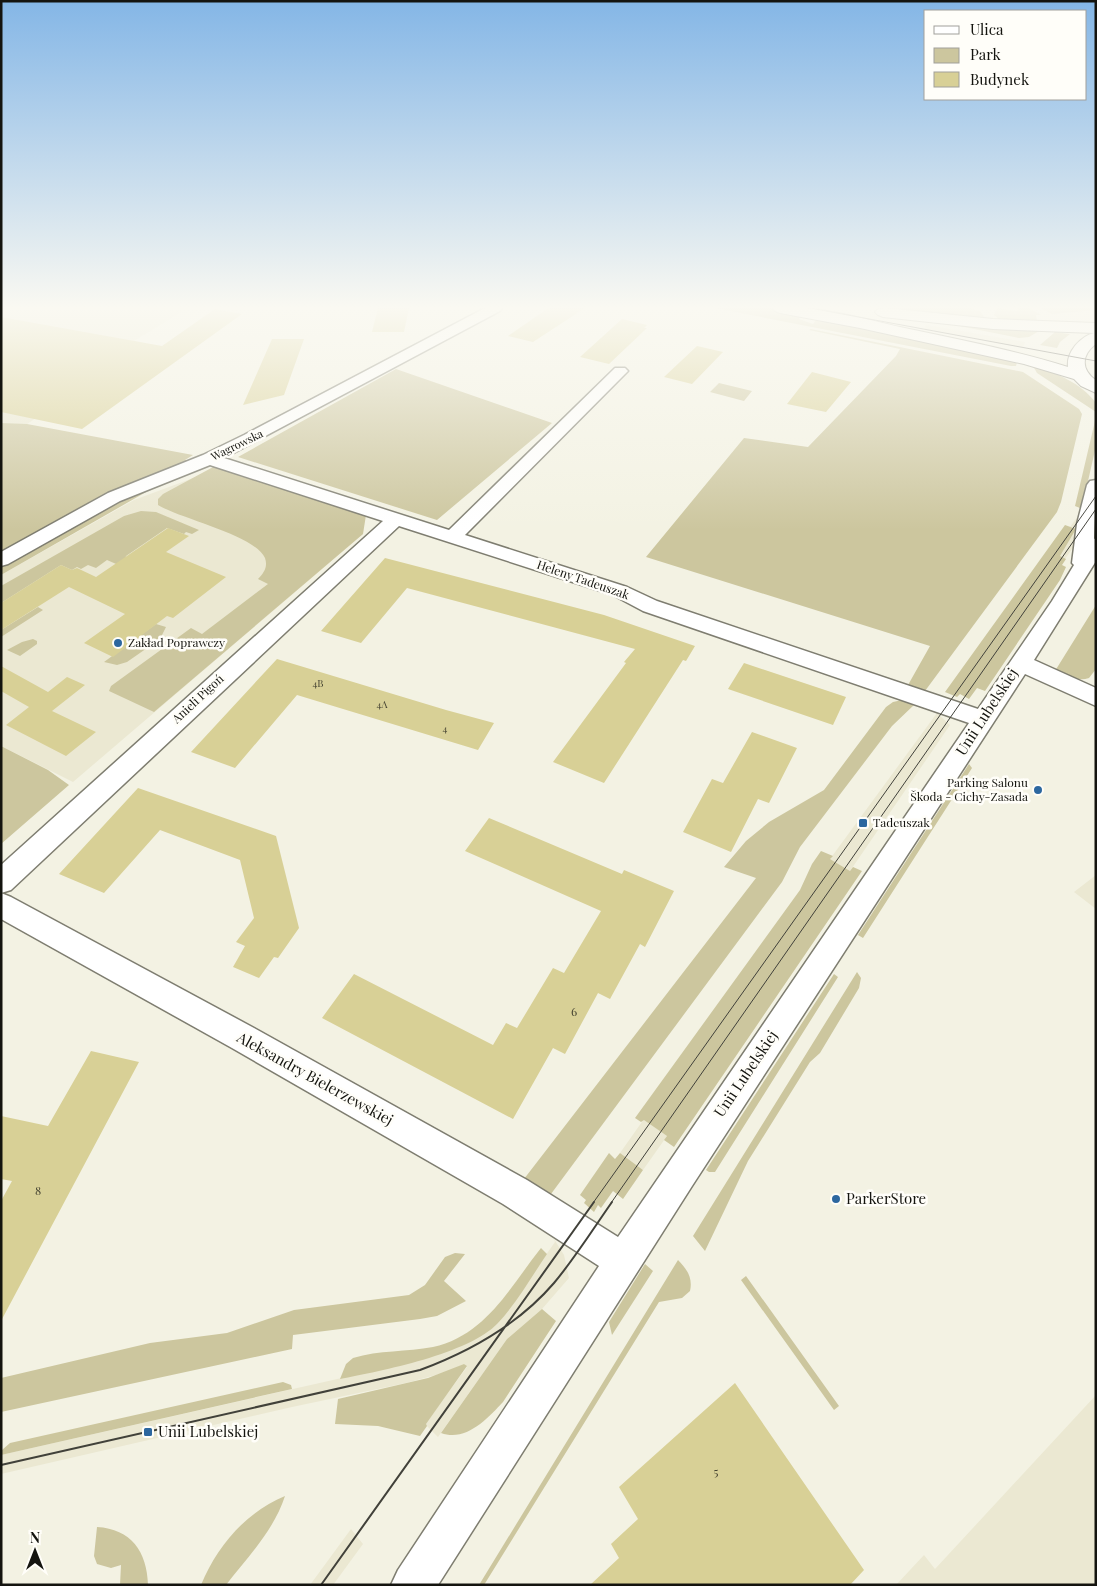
<svg xmlns="http://www.w3.org/2000/svg" width="1097" height="1586" font-family="'Playfair Display',serif">
	<style>
		.built { fill: #ebe8d2 }
		.green { fill: #ccc69e }
		.building { fill: #d8d096 }
		.lines { fill: none; stroke-linecap: round; stroke-linejoin: round }
		.street-casing { stroke: #7e7d70; stroke-width: 3 }
		.secondary-casing { stroke: #7e7d70; stroke-width: 2 }
		.street { fill: #fff; fill-rule: evenodd }
		.secondary { fill: #fff; fill-rule: evenodd }
		.tram-far1 { stroke: #41413a; stroke-width: 1 }
		.tram { stroke: #41413a; stroke-width: 2 }
		.poi-dot { fill: #2c679f; stroke: #fffef9; stroke-width: 2 }
		.labels { text-anchor: middle; stroke-width: 5; stroke-linejoin: round; paint-order: stroke }
		.number-label { font-size: 10px; fill: #454331 }
		.far-street-label { font-size: 11px; fill: #14140f; stroke: #fffef9 }
		.street-label { font-size: 12px; fill: #14140f; stroke: #fffef9 }
		.poi-label { font-size: 12px; fill: #14140f; stroke: #fffef9; text-anchor: start }
		.near-number-label { font-size: 12px; fill: #454331 }
		.near-street-label { font-size: 15px; fill: #14140f; stroke: #fffef9 }
		.near-poi-label { font-size: 15px; fill: #14140f; stroke: #fffef9; text-anchor: start }
	</style>
	<rect width="100%" height="100%" fill="#f3f2e3"/>
	<path class="built" d="M 1,308 L 188,308 L 134,341 L 145,343 L 1,442 Z
		M 926,325 L 1025,342 L 1023,348 L 924,330 Z
		M 220,468 L 363,534 L 73,782 L 1,746 L 1,575 L 134,500 Z
		M 1096,492 L 1096,515 L 1065,559 L 1059,557 L 1076,529 L 1070,527 Z
		M 937,713 L 950,725 L 850,871 L 830,859 Z
		M 1096,875 L 1096,909 L 1074,892 Z
		M 644,1119 L 667,1136 L 643,1170 L 620,1153 Z
		M 554,1239 L 564,1255 L 569,1278 L 542,1309 L 507,1339 L 438,1437 L 425,1424 L 467,1367 L 464,1364 L 447,1372 L 406,1383 L 292,1407 L 1,1474 L 1,1455 L 404,1364 L 458,1347 L 471,1341 L 498,1323 L 555,1242 Z
		M 1096,1395 L 1096,1585 L 896,1585 L 924,1555 L 935,1569 Z
		M 351,1529 L 363,1544 L 333,1585 L 310,1585 Z"/>
	<path class="green" d="M 715,308 L 806,308 L 799,319 L 813,324 L 816,320 L 815,318 L 1017,362 L 1016,366 L 1011,366 Z
		M 878,308 L 970,308 L 980,311 L 984,317 L 983,318 Z
		M 997,308 L 1017,311 L 1019,308 L 1029,308 L 1041,315 L 1036,315 L 1037,323 L 1000,320 L 994,315 Z
		M 1040,308 L 1094,308 L 1096,310 L 1052,314 Z
		M 939,322 L 1039,331 L 1029,337 L 1019,338 Z
		M 811,329 L 1023,372 L 1079,409 L 1082,414 L 1061,502 L 1057,512 L 925,691 L 908,685 L 930,646 L 646,557 L 744,438 L 808,447 L 896,356 L 900,349 L 809,330 Z
		M 1055,332 L 1070,334 L 1060,342 L 1057,348 L 1040,345 Z
		M 1033,366 C 1057,373 1081,383 1096,403 L 1096,412 L 1037,373 Z
		M 396,369 L 552,423 L 437,520 L 238,457 Z
		M 719,383 L 752,391 L 744,401 L 710,392 Z
		M 1095,421 L 1096,446 L 1083,503 L 1080,508 L 1075,506 Z
		M 1,423 L 27,424 L 193,455 L 185,460 L 202,460 L 1,575 Z
		M 215,466 L 366,515 L 363,534 L 154,712 L 109,691 L 111,686 L 191,628 L 202,634 L 268,584 L 258,579 C 264,573 268,567 265,558 C 255,535 181,519 158,505 L 158,499 L 163,494 Z
		M 141,511 L 156,512 L 199,530 L 192,534 L 186,532 L 184,534 L 167,528 L 126,556 L 123,567 L 107,560 L 96,568 L 88,565 L 81,569 L 77,567 L 72,570 L 61,565 L 1,603 L 1,586 L 124,516 Z
		M 1065,525 L 1076,529 L 1060,556 L 1066,559 L 1062,565 L 1066,567 L 1060,580 L 985,691 L 977,688 L 969,699 L 960,694 L 957,697 L 945,692 Z
		M 1096,605 L 1096,669 L 1089,678 C 1077,682 1066,675 1055,671 Z
		M 38,607 L 43,610 L 1,637 L 1,630 Z
		M 156,624 L 166,627 L 160,639 L 127,662 L 117,665 L 104,662 Z
		M 33,639 L 37,641 L 37,644 L 20,656 L 7,650 L 22,642 Z
		M 902,700 L 915,704 L 892,726 L 800,847 L 782,882 L 551,1194 L 524,1179 L 756,878 L 724,867 L 746,841 L 769,822 L 824,790 L 886,707 L 893,702 Z
		M 1,746 L 48,770 L 69,785 L 1,844 Z
		M 969,764 L 972,768 L 863,938 L 858,935 Z
		M 821,851 L 833,856 L 830,859 L 850,871 L 853,867 L 862,871 L 674,1147 L 664,1140 L 667,1136 L 644,1120 L 641,1122 L 635,1118 L 800,890 L 812,864 Z
		M 857,972 L 861,978 L 859,988 L 820,1053 L 810,1062 L 748,1161 L 705,1251 L 693,1236 Z
		M 834,974 L 838,977 L 715,1172 L 709,1172 L 706,1170 Z
		M 609,1153 L 615,1159 L 620,1153 L 643,1170 L 623,1199 L 613,1191 L 601,1208 L 598,1205 L 594,1212 L 584,1203 L 586,1200 L 580,1195 Z
		M 541,1248 L 547,1254 C 532,1276 516,1304 498,1323 C 469,1354 381,1371 340,1379 L 346,1364 L 353,1358 C 379,1350 407,1352 433,1347 C 486,1335 510,1287 541,1248 Z
		M 455,1253 L 465,1254 L 444,1281 L 466,1301 L 437,1316 L 420,1319 L 293,1335 L 292,1349 L 1,1412 L 1,1378 L 150,1343 L 227,1333 L 294,1310 L 409,1295 L 425,1285 L 445,1257 Z
		M 678,1260 C 687,1269 693,1278 690,1291 L 682,1298 L 659,1302 L 484,1585 L 479,1585 Z
		M 645,1264 L 653,1271 L 612,1335 L 609,1322 Z
		M 746,1276 L 839,1406 L 834,1410 L 741,1280 Z
		M 542,1309 L 556,1321 L 503,1402 C 487,1419 466,1442 441,1433 L 507,1339 Z
		M 464,1364 L 467,1366 L 426,1424 L 427,1426 L 420,1436 L 378,1426 L 335,1424 L 338,1399 L 428,1378 Z
		M 283,1382 L 291,1385 L 292,1389 L 1,1455 L 2,1450 L 10,1443 Z
		M 285,1496 C 274,1530 248,1557 226,1585 L 201,1585 C 217,1546 246,1512 285,1496 Z
		M 97,1527 C 131,1529 147,1551 148,1585 L 120,1585 L 121,1565 L 111,1568 L 97,1564 L 94,1556 Z"/>
	<path class="building" d="M 378,308 L 409,308 L 404,332 L 372,332 Z
		M 553,308 L 585,308 L 533,342 L 508,336 L 547,309 Z
		M 215,309 L 242,314 L 82,429 L 1,412 L 1,317 L 162,346 Z
		M 622,319 L 647,325 L 644,328 L 647,328 L 609,364 L 580,357 Z
		M 272,339 L 304,339 L 284,395 L 243,405 Z
		M 697,346 L 723,352 L 692,384 L 664,377 Z
		M 812,372 L 851,382 L 826,412 L 787,404 Z
		M 168,528 L 189,536 L 166,552 L 226,577 L 173,618 L 167,616 L 113,657 L 84,643 L 125,614 L 69,587 L 1,630 L 1,603 L 61,565 L 72,570 L 77,568 L 96,577 Z
		M 385,558 L 604,615 L 695,646 L 686,661 L 683,660 L 604,783 L 553,762 L 626,663 L 624,662 L 635,649 L 407,588 L 361,643 L 321,631 Z
		M 277,659 L 446,710 L 494,723 L 478,750 L 297,695 L 235,768 L 191,752 Z
		M 744,663 L 846,697 L 833,725 L 728,689 Z
		M 1,666 L 48,692 L 67,677 L 85,685 L 52,711 L 96,732 L 66,756 L 6,725 L 29,707 L 1,691 Z
		M 752,732 L 797,748 L 769,803 L 758,799 L 731,852 L 683,832 L 712,779 L 723,783 Z
		M 138,788 L 276,836 L 299,928 L 278,958 L 274,957 L 259,978 L 233,967 L 245,946 L 236,942 L 254,918 L 240,860 L 160,830 L 104,893 L 59,874 Z
		M 489,818 L 622,874 L 624,870 L 674,891 L 645,947 L 640,944 L 610,999 L 598,993 L 565,1054 L 553,1048 L 513,1119 L 322,1018 L 354,974 L 493,1045 L 506,1023 L 517,1028 L 553,968 L 564,973 L 601,911 L 465,851 Z
		M 91,1051 L 139,1062 L 1,1321 L 1,1201 L 12,1181 L 1,1179 L 1,1116 L 48,1126 Z
		M 735,1383 L 864,1570 L 850,1585 L 590,1585 L 619,1558 L 611,1544 L 638,1519 L 619,1487 Z"/>
	<g class="lines">
		<g class="street-casing">
			<path id="street" d="M 485,308 L 502,308 L 500,311 L 224,458 L 449,530 L 615,368 L 625,368 L 628,371 L 625,374 L 465,535 L 627,587 L 657,601 L 978,709 L 1052,601 L 1074,565 L 1072,563 L 1077,524 L 1087,485 L 1090,481 L 1096,480 L 1094,539 L 1096,538 L 1096,561 L 1034,660 L 1096,688 L 1096,706 L 1025,674 L 692,1186 L 438,1585 L 391,1585 L 398,1570 L 599,1266 L 503,1204 L 232,1048 L 1,919 L 1,893 L 11,897 L 254,1028 L 527,1180 L 618,1237 L 969,723 L 643,611 L 613,595 L 399,526 L 11,890 L 1,893 L 1,865 L 383,521 L 210,465 L 120,501 L 8,564 L 1,566 L 1,552 L 108,493 L 203,455 L 244,435 Z"/>
		</g>
		<g class="secondary-casing">
			<path id="secondary" d="M 772,308 C 815,304 859,318 900,327 C 957,339 1013,350 1068,367 C 1066,352 1081,336 1094,333 L 993,329 L 883,317 L 878,315 L 875,312 L 878,309 L 886,308 L 993,319 L 1096,323 L 1096,344 C 1081,355 1081,370 1096,380 L 1096,393 L 1081,386 L 1074,379 L 1024,364 L 860,328 L 780,313 L 775,311 Z"/>
		</g>
		<use href="#street" class="street"/>
		<use href="#secondary" class="secondary"/>
		<path class="tram-far1" d="M 810,308 L 1096,361
			M 593,1203 L 1096,496
			M 611,1203 L 1096,509"/>
		<path class="tram" d="M 1,1465 L 420,1370 C 471,1351 518,1325 554,1283 C 575,1258 593,1229 612,1202
			M 321,1585 L 594,1202"/>
	</g>
	<linearGradient id="sky" x2="0" y2="1"><stop stop-color="#84b6e6"/><stop offset="0.58" stop-color="#faf9f2"/><stop offset="1" stop-color="#faf9f2" stop-opacity="0"/></linearGradient>
	<rect width="1097" height="530" fill="url(#sky)"/>
	<g class="poi-dot">
		<circle cx="118" cy="643" r="5"/>
		<circle cx="1038" cy="790" r="5"/>
		<rect x="858" y="818" width="10" height="10" rx="2.5"/>
		<circle cx="836" cy="1199" r="5"/>
		<rect x="143" y="1427" width="10" height="10" rx="2.5"/>
	</g>
	<g class="labels">
		<g class="number-label">
			<text x="318" y="687">4B</text>
			<text x="382" y="708">4A</text>
			<text x="445" y="732">4</text>
		</g>
		<g class="far-street-label">
			<text transform="translate(237 445) rotate(-26)" y="4">Wagrowska</text>
		</g>
		<g class="street-label">
			<text transform="translate(583 580) rotate(19)" y="4">Heleny Tadeuszak</text>
			<text transform="translate(198 699) rotate(-43)" y="4">Anieli Pigoń</text>
		</g>
		<g class="poi-label">
			<text x="128" y="647">Zakład Poprawczy</text>
			<text x="1028" y="787" text-anchor="end">Parking Salonu<tspan x="1028" dy="14">Škoda - Cichy-Zasada</tspan></text>
			<text x="873" y="827">Tadeuszak</text>
		</g>
		<g class="near-number-label">
			<text x="574" y="1016">6</text>
			<text x="38" y="1195">8</text>
			<text x="716" y="1476">5</text>
		</g>
		<g class="near-street-label">
			<text transform="translate(987 712) rotate(-57)" y="5">Unii Lubelskiej</text>
			<text transform="translate(746 1074) rotate(-56)" y="5">Unii Lubelskiej</text>
			<text transform="translate(315 1079) rotate(29)" y="5">Aleksandry Bielerzewskiej</text>
		</g>
		<g class="near-poi-label">
			<text x="846" y="1204">ParkerStore</text>
			<text x="158" y="1437">Unii Lubelskiej</text>
		</g>
	</g>
	<rect width="1097" height="1586" fill="none" stroke="#14140f" stroke-width="5"/>
	<rect x="924" y="10" width="162" height="90" fill="#fffef9" stroke="#a1a09b"/>
	<rect x="934" y="26" width="25" height="8" fill="#ffffff" stroke="#a1a09b"/>
	<text x="970" y="35" font-size="15" fill="#14140f">Ulica</text>
	<rect x="934" y="48" width="25" height="15" fill="#ccc69e" stroke="#a1a09b"/>
	<text x="970" y="60" font-size="15" fill="#14140f">Park</text>
	<rect x="934" y="72" width="25" height="15" fill="#d8d096" stroke="#a1a09b"/>
	<text x="970" y="85" font-size="15" fill="#14140f">Budynek</text>
	<g transform="translate(35 1551)" stroke="#fffef9" stroke-width="4" paint-order="stroke">
	<path d="M0-4L9 19L0 12L-9 19Z" fill="#14140f"/>
	<text y="-8" font-size="14" font-weight="bold" text-anchor="middle" fill="#14140f">N</text>
	</g>
</svg>
